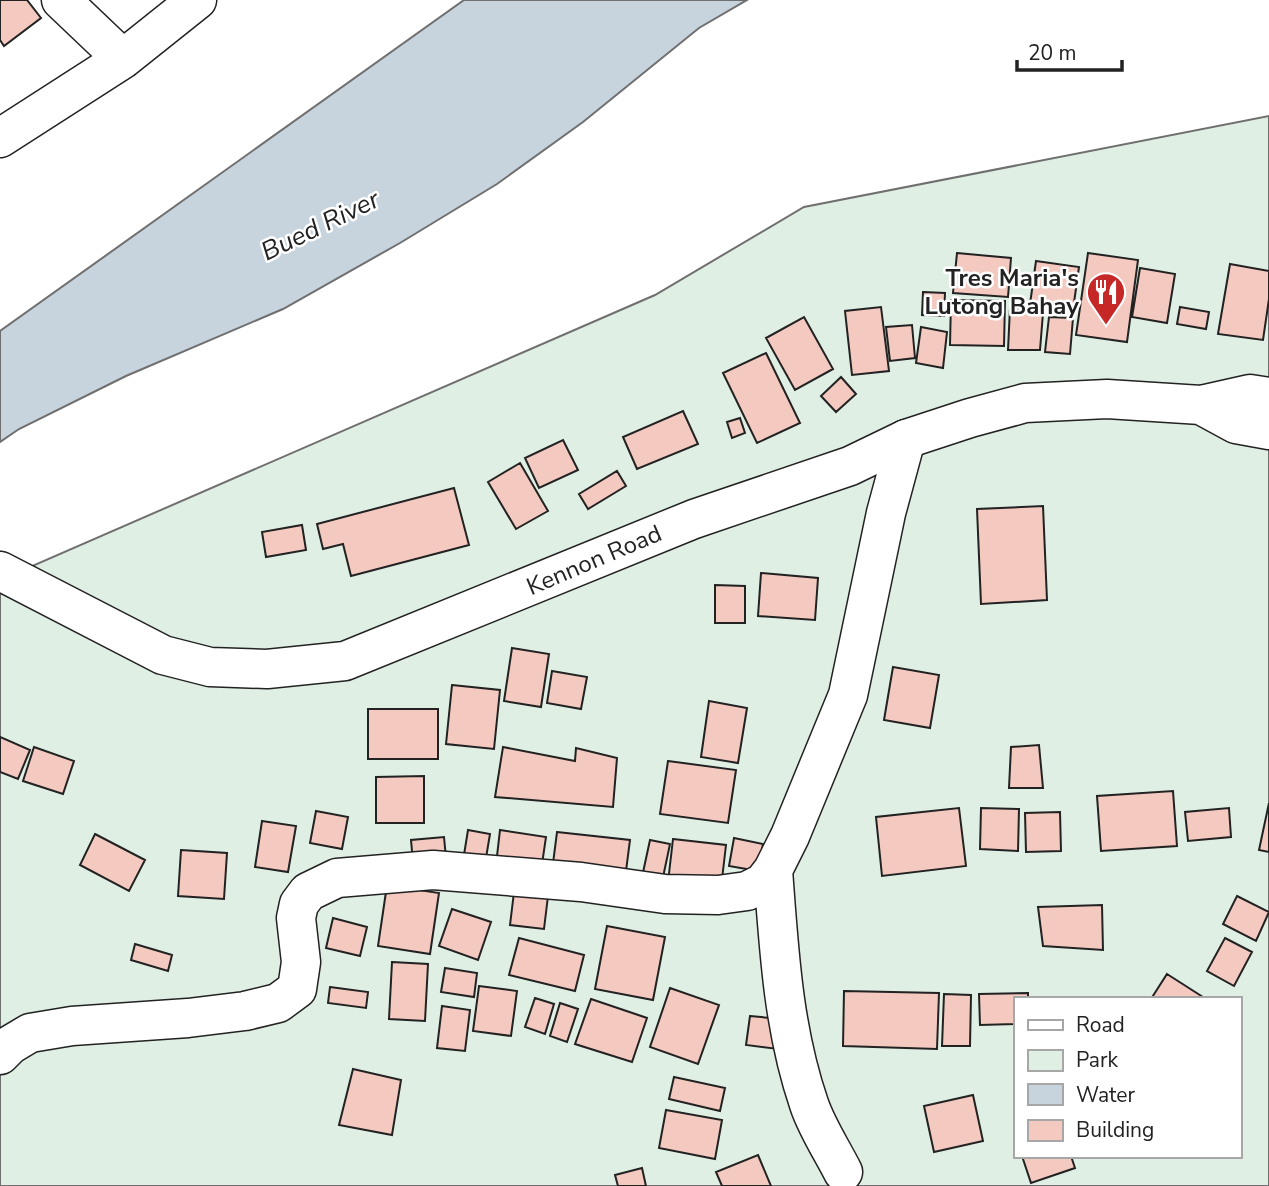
<svg xmlns="http://www.w3.org/2000/svg" width="1269" height="1186" font-family="'Nunito Sans',sans-serif">
	<style>
		.green { fill: #e0efe3; stroke: #6f6f6f; stroke-width: 2; fill-rule: evenodd }
		.water { fill: #c7d3dd; stroke: #6f6f6f; stroke-width: 2 }
		.building { fill: #f3c9c0; stroke: #222; stroke-width: 2 }
		.lines { fill: none; stroke-linecap: round; stroke-linejoin: round }
		.minor-casing { stroke: #222; stroke-width: 41 }
		.highway-casing { stroke: #222; stroke-width: 41 }
		.minor { stroke: #fff; stroke-width: 38 }
		.highway { stroke: #fff; stroke-width: 38 }
		.labels { text-anchor: middle; stroke-width: 5; stroke-linejoin: round; paint-order: stroke }
		.poi-label { font-size: 24px; font-weight: bold; fill: #222; stroke: #fff; text-anchor: end }
		.street-label { font-size: 24px; fill: #222; stroke: #fff }
		.water-label { font-size: 26px; font-style: italic; fill: #222; stroke: #fff }
	</style>
	<rect width="100%" height="100%" fill="#fff"/>
	<path class="green" d="M 1269,116 L 1269,1186 L 0,1186 L 0,580 L 655,295 L 804,207 ZM 1015,999 L 1239,999 L 1239,1156 L 1015,1156 Z"/>
	<path class="water" d="M 464,0 L 747,0 L 699,28 L 583,122 L 497,184 L 400,243 L 283,309 L 126,376 L 19,429 L 0,442 L 0,331 Z"/>
	<path class="building" d="M 0,0 L 27,0 L 41,18 L 4,46 L 0,40 Z
		M 957,253 L 1011,258 L 1008,297 L 953,293 Z
		M 1088,253 L 1138,260 L 1127,342 L 1076,335 Z
		M 1036,261 L 1079,267 L 1073,310 L 1030,304 Z
		M 1230,264 L 1269,271 L 1269,299 L 1263,340 L 1218,334 Z
		M 1140,268 L 1175,274 L 1167,323 L 1132,317 Z
		M 923,292 L 945,293 L 944,316 L 922,315 Z
		M 951,300 L 1005,301 L 1004,346 L 950,345 Z
		M 881,307 L 889,371 L 852,375 L 845,311 Z
		M 1180,307 L 1209,312 L 1206,329 L 1177,324 Z
		M 1010,308 L 1043,313 L 1040,350 L 1008,350 Z
		M 804,317 L 833,369 L 795,390 L 766,338 Z
		M 1049,317 L 1073,318 L 1070,354 L 1045,352 Z
		M 912,325 L 915,358 L 890,361 L 886,327 Z
		M 921,327 L 947,332 L 943,368 L 916,363 Z
		M 766,353 L 800,423 L 757,443 L 723,373 Z
		M 841,377 L 856,394 L 836,412 L 821,396 Z
		M 683,411 L 698,444 L 637,469 L 623,437 Z
		M 740,418 L 745,433 L 732,438 L 727,422 Z
		M 563,440 L 578,470 L 539,488 L 525,458 Z
		M 520,463 L 548,511 L 516,529 L 488,482 Z
		M 617,471 L 626,486 L 588,509 L 579,494 Z
		M 454,488 L 469,545 L 351,576 L 343,544 L 323,549 L 317,524 Z
		M 1043,506 L 1047,600 L 981,604 L 977,509 Z
		M 302,525 L 306,550 L 266,557 L 262,532 Z
		M 761,573 L 818,578 L 815,620 L 758,616 Z
		M 715,585 L 745,586 L 745,623 L 715,623 Z
		M 512,648 L 549,654 L 541,707 L 504,701 Z
		M 893,667 L 939,675 L 930,728 L 884,720 Z
		M 552,671 L 587,677 L 581,709 L 547,703 Z
		M 452,685 L 500,690 L 494,749 L 446,744 Z
		M 709,701 L 747,708 L 738,763 L 701,757 Z
		M 368,709 L 438,709 L 438,759 L 368,759 Z
		M 0,737 L 30,750 L 18,779 L 0,772 Z
		M 1039,745 L 1043,788 L 1009,788 L 1011,747 Z
		M 34,747 L 74,761 L 63,794 L 23,781 Z
		M 503,747 L 575,761 L 576,748 L 617,758 L 613,807 L 495,797 Z
		M 668,761 L 736,770 L 728,823 L 660,814 Z
		M 424,776 L 424,823 L 376,823 L 376,777 Z
		M 1173,791 L 1177,846 L 1101,851 L 1097,796 Z
		M 1269,803 L 1269,852 L 1259,850 Z
		M 959,808 L 966,866 L 882,876 L 876,817 Z
		M 981,808 L 1019,809 L 1018,851 L 980,849 Z
		M 1229,808 L 1231,837 L 1188,841 L 1185,812 Z
		M 316,811 L 348,817 L 342,849 L 310,843 Z
		M 1060,812 L 1061,851 L 1026,852 L 1025,813 Z
		M 262,821 L 296,826 L 288,872 L 255,867 Z
		M 468,830 L 490,834 L 485,864 L 463,861 Z
		M 500,830 L 546,837 L 541,871 L 496,865 Z
		M 557,832 L 630,840 L 625,879 L 552,871 Z
		M 95,834 L 145,860 L 129,891 L 80,865 Z
		M 444,837 L 446,858 L 413,862 L 411,840 Z
		M 734,838 L 763,844 L 758,871 L 729,866 Z
		M 673,839 L 726,845 L 721,888 L 668,882 Z
		M 650,840 L 670,844 L 662,882 L 642,877 Z
		M 181,850 L 227,853 L 224,899 L 178,896 Z
		M 387,885 L 439,893 L 430,954 L 378,946 Z
		M 514,892 L 548,896 L 544,929 L 510,925 Z
		M 1237,896 L 1269,912 L 1256,941 L 1223,924 Z
		M 1102,905 L 1103,950 L 1043,946 L 1038,907 Z
		M 452,909 L 491,922 L 478,960 L 439,946 Z
		M 333,918 L 367,927 L 360,956 L 326,948 Z
		M 607,926 L 665,937 L 653,1000 L 595,989 Z
		M 519,938 L 584,955 L 575,991 L 509,975 Z
		M 1225,938 L 1252,952 L 1234,986 L 1207,971 Z
		M 135,944 L 172,955 L 168,971 L 131,960 Z
		M 392,962 L 428,964 L 425,1021 L 389,1019 Z
		M 445,968 L 477,973 L 474,997 L 441,992 Z
		M 1167,974 L 1206,999 L 1151,999 Z
		M 479,986 L 517,991 L 511,1036 L 473,1031 Z
		M 330,987 L 368,992 L 366,1008 L 328,1003 Z
		M 670,988 L 719,1005 L 698,1064 L 650,1047 Z
		M 844,991 L 939,993 L 937,1049 L 843,1046 Z
		M 1028,993 L 1028,999 L 1015,999 L 1015,1024 L 980,1025 L 979,994 Z
		M 944,994 L 971,995 L 970,1046 L 942,1046 Z
		M 535,998 L 554,1004 L 545,1034 L 525,1027 Z
		M 591,999 L 647,1018 L 632,1062 L 575,1044 Z
		M 560,1003 L 578,1009 L 567,1042 L 550,1036 Z
		M 442,1006 L 470,1010 L 465,1051 L 437,1048 Z
		M 750,1016 L 781,1019 L 778,1049 L 746,1045 Z
		M 353,1069 L 401,1080 L 392,1135 L 339,1125 Z
		M 674,1077 L 725,1088 L 720,1111 L 669,1099 Z
		M 973,1095 L 983,1141 L 934,1152 L 924,1106 Z
		M 666,1110 L 722,1120 L 715,1159 L 659,1148 Z
		M 758,1155 L 771,1186 L 722,1186 L 716,1172 Z
		M 1022,1156 L 1071,1156 L 1075,1168 L 1031,1183 Z
		M 642,1168 L 646,1186 L 618,1186 L 615,1175 Z"/>
	<g class="lines">
		<g class="minor-casing">
			<path id="minor" d="M 61,0 L 123,59
				M 0,138 L 123,59 L 197,0
				M 773,870 C 779,950 783,1028 809,1104 C 817,1128 832,1150 843,1172
				M 0,1055 L 10,1045 L 30,1033 L 72,1026 L 188,1018 L 245,1011 L 278,1003 L 297,989 L 301,962 L 296,918 L 299,904 L 308,892 L 337,878 L 433,870 L 581,882 L 665,894 L 718,895 L 747,891 L 763,883 L 773,870 L 790,836 L 848,695 L 886,513 L 906,439"/>
		</g>
		<g class="highway-casing">
			<path id="highway" d="M 1201,405 L 1236,424 L 1269,430
				M 0,571 L 163,655 L 210,667 L 267,669 L 345,661 L 694,519 L 850,466 L 906,439 L 970,418 L 1025,403 L 1107,399 L 1201,405 L 1250,394 L 1269,397"/>
		</g>
		<use href="#minor" class="minor"/>
		<use href="#highway" class="highway"/>
	</g>
	<defs>
		<g id="restaurant-pin" transform="scale(2.0125)"><path d="M0 17L-7.5 6A9.5 9.5 0 1 1 7.5 6Z" fill="#c62828" stroke="#fff"/><path d="M-5-6h1v4h1v-4h1v4h1v-4h1v5L-1.5 .5V6h-2V.5L-5-1ZM5-6V6H3V1.5H1.5Q1.5-4 5-6Z" fill="#fff"/></g>
	</defs>
	<g fill-rule="evenodd">
		<use href="#restaurant-pin" x="1106" y="292"/>
	</g>
	<g class="labels">
		<g class="poi-label">
			<text x="1079" y="286">Tres Maria's<tspan x="1079" dy="28">Lutong Bahay</tspan></text>
		</g>
		<g class="street-label">
			<text transform="translate(594 560) rotate(-23)" y="8">Kennon Road</text>
		</g>
		<g class="water-label">
			<text transform="translate(320 225) rotate(-26)" y="9">Bued River</text>
		</g>
	</g>
	<rect x="1014" y="997" width="228" height="161" fill="#ffffff" stroke="#a7a7a7" stroke-width="2"/>
	<rect x="1028" y="1020" width="35" height="10" fill="#ffffff" stroke="#a7a7a7" stroke-width="2"/>
	<text x="1076" y="1032" font-size="21" fill="#222222">Road</text>
	<rect x="1028" y="1050" width="35" height="21" fill="#e0efe3" stroke="#a7a7a7" stroke-width="2"/>
	<text x="1076" y="1067" font-size="21" fill="#222222">Park</text>
	<rect x="1028" y="1084" width="35" height="21" fill="#c7d3dd" stroke="#a7a7a7" stroke-width="2"/>
	<text x="1076" y="1102" font-size="21" fill="#222222">Water</text>
	<rect x="1028" y="1120" width="35" height="21" fill="#f3c9c0" stroke="#a7a7a7" stroke-width="2"/>
	<text x="1076" y="1137" font-size="21" fill="#222222">Building</text>
	<path d="M1017 60v10h105v-10" fill="none" stroke="#222222" stroke-width="3.5"/>
	<text x="1028" y="60" font-size="21" fill="#222222" stroke="#ffffff" stroke-width="5" paint-order="stroke">20 m</text>
</svg>
